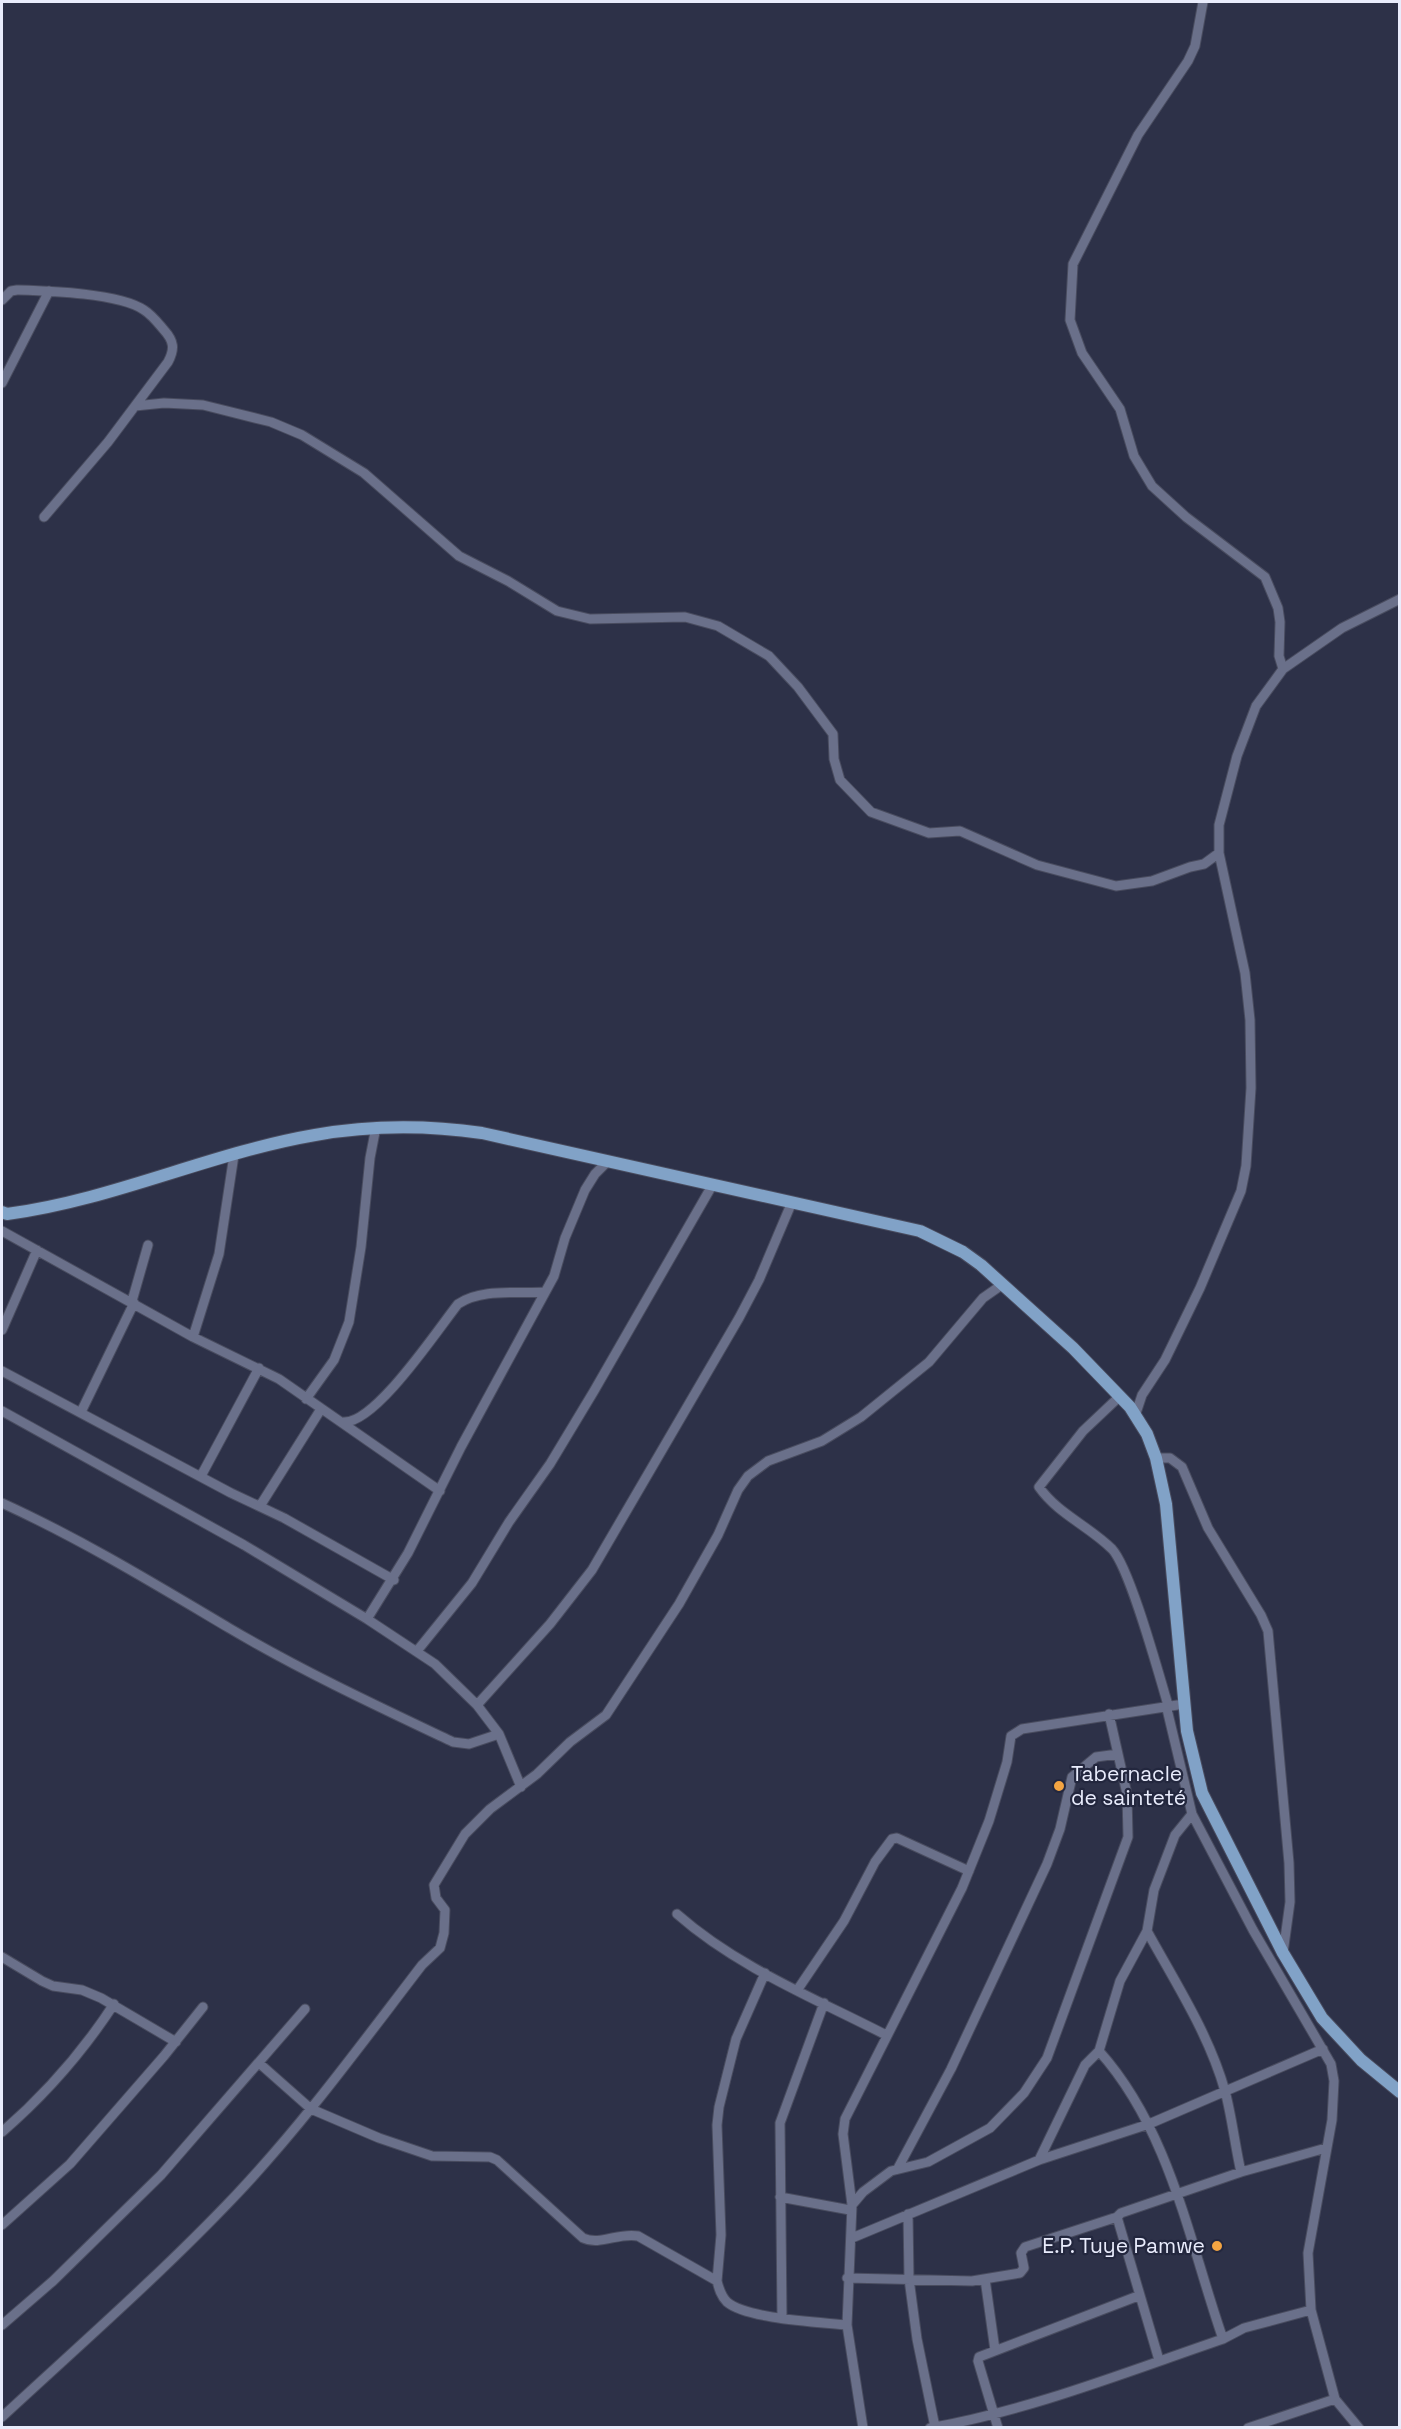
<svg xmlns="http://www.w3.org/2000/svg" width="1401" height="2429" font-family="'Space Grotesk',sans-serif">
	<style>
		.lines { fill: none; stroke-linecap: round; stroke-linejoin: round }
		.minor-casing { stroke: #494c5f; stroke-width: 11 }
		.major-casing { stroke: #494c5f; stroke-width: 14 }
		.minor { stroke: #6a708a; stroke-width: 9 }
		.major { stroke: #81a2c7; stroke-width: 12 }
		.poi-dot { fill: #f3a442; stroke: #23273e; stroke-width: 2 }
		.labels { text-anchor: middle; stroke-width: 4.5; stroke-linejoin: round; paint-order: stroke }
		.poi-label { font-size: 21px; fill: #e9ecfc; stroke: #23273e; text-anchor: start }
	</style>
	<rect width="100%" height="100%" fill="#2d3148"/>
	<g class="lines">
		<g class="minor-casing">
			<path id="minor" d="M 1203,2 L 1195,46 L 1188,61 L 1138,135 L 1073,264 L 1070,320 L 1082,353 L 1120,409 L 1134,456 L 1152,486 L 1186,517 L 1265,577 L 1278,608 L 1280,622 L 1279,656 L 1283,669
				M 2,300 L 11,291 L 17,290 C 48,291 119,293 144,310 C 152,315 158,323 164,330 C 174,341 175,349 168,362 L 108,442 L 44,517
				M 2,383 L 49,291
				M 135,406 L 164,403 L 203,405 L 271,422 L 302,435 L 364,473 L 459,556 L 508,581 L 557,611 L 590,619 L 685,617 L 718,626 L 769,656 L 798,687 L 833,734 L 834,759 L 840,780 L 871,812 L 929,833 L 960,831 L 1037,865 L 1116,886 L 1152,881 L 1190,867 L 1204,864 L 1219,853
				M 2,1231 L 193,1337 L 279,1379 L 440,1491
				M 2,1330 L 37,1250
				M 193,1337 L 219,1254 L 234,1155
				M 2,1371 L 231,1493 L 284,1518 L 394,1580
				M 1120,1396 L 1083,1431 L 1039,1487 C 1058,1514 1089,1526 1112,1549 C 1130,1568 1159,1675 1168,1705
				M 306,1399 L 334,1360 L 349,1322 L 361,1247 L 370,1158 L 376,1127
				M 2,1411 L 244,1545 L 367,1619 L 435,1664 L 477,1705 L 499,1734 L 521,1787
				M 81,1412 L 134,1303 L 132,1301 L 148,1245
				M 1135,1416 L 1142,1395 L 1165,1360 L 1200,1288 L 1241,1191 L 1246,1166 L 1251,1088 L 1250,1020 L 1245,973 L 1219,853 L 1219,825 L 1237,756 L 1256,706 L 1283,669 L 1342,628 L 1400,599
				M 344,1422 C 376,1423 438,1329 458,1304 C 482,1288 517,1294 545,1292
				M 1156,1458 L 1170,1458 L 1182,1467 L 1208,1528 L 1261,1615 L 1268,1631 L 1289,1863 L 1290,1902 L 1283,1953
				M 201,1476 L 259,1368
				M 2,1503 C 81,1539 155,1584 229,1628 C 302,1671 377,1706 453,1742 L 469,1744 L 499,1734
				M 260,1506 L 321,1409
				M 367,1619 L 408,1553 L 461,1447 L 554,1276 L 565,1238 L 585,1190 L 595,1174 L 607,1162
				M 417,1651 L 472,1583 L 509,1522 L 550,1464 L 594,1391 L 713,1184
				M 477,1705 L 550,1624 L 592,1570 L 739,1318 L 759,1280 L 792,1202
				M 1166,1705 L 1192,1814 L 1253,1930 L 1331,2064 L 1334,2081 L 1332,2120 L 1308,2253 L 1311,2310 L 1335,2399 L 1359,2428
				M 677,1914 C 737,1967 816,1999 886,2035
				M 1147,1931 C 1175,1982 1209,2034 1225,2091 C 1232,2117 1235,2146 1241,2172
				M 2,1957 L 42,1981 L 53,1986 L 82,1990 L 101,1998 L 176,2042
				M 765,1973 L 736,2039 L 719,2107 L 717,2125 L 721,2235 L 717,2281 C 719,2289 721,2296 727,2302 C 747,2319 819,2322 847,2325
				M 798,1989 L 844,1921 L 875,1862 L 892,1839 L 897,1838 L 969,1871
				M 1099,2051 C 1170,2130 1189,2241 1223,2339
				M 259,2063 L 311,2109 L 379,2138 L 432,2156 L 490,2157 L 497,2160 L 583,2238 C 600,2246 619,2232 638,2236 L 717,2281
				M 2,2132 C 46,2094 82,2053 114,2004
				M 1039,2160 L 1085,2065 L 1099,2051 L 1120,1981 L 1147,1931 L 1154,1890 L 1175,1835 L 1192,1814
				M 898,2168 L 951,2069 L 1047,1864 L 1060,1829 L 1072,1777 L 1096,1757 L 1118,1754
				M 780,2197 L 850,2210
				M 852,2205 L 863,2192 L 891,2171 L 928,2162 L 990,2128 L 1024,2093 L 1047,2058 L 1128,1837 L 1127,1794 L 1109,1714
				M 908,2214 L 909,2279 L 917,2339 L 935,2427
				M 2,2225 L 70,2164 L 164,2056 L 203,2007
				M 852,2238 L 1039,2160 L 1149,2124 L 1323,2049
				M 847,2278 L 972,2281 L 1020,2273 L 1024,2268 L 1021,2253 L 1025,2247 L 1117,2217
				M 985,2279 L 995,2350
				M 782,2318 L 780,2123 L 824,2003
				M 2,2325 L 53,2281 L 161,2175 L 305,2009
				M 1159,2360 L 1117,2217 L 1121,2213 L 1241,2172 L 1326,2148
				M 2,2417 C 81,2344 162,2273 236,2195 C 304,2123 362,2043 422,1965 L 440,1948 L 444,1933 L 445,1910 L 436,1898 L 434,1885 L 465,1834 L 490,1809 L 537,1774 L 570,1742 L 606,1715 L 679,1604 L 718,1535 L 738,1490 L 748,1476 L 768,1461 L 822,1441 L 861,1417 L 929,1362 L 983,1298 L 1003,1284
				M 863,2428 L 847,2325 L 852,2205 L 843,2134 L 845,2119 L 962,1888 L 989,1821 L 1007,1762 L 1011,1736 L 1022,1729 L 1184,1704
				M 930,2428 C 1031,2410 1126,2372 1223,2339 L 1244,2328 L 1311,2310
				M 998,2428 L 978,2361 L 979,2357 L 1138,2296
				M 1248,2428 L 1335,2399"/>
		</g>
		<g class="major-casing">
			<path id="major" d="M 2,1212 L 7,1214 C 113,1200 210,1153 315,1135 C 371,1125 426,1125 482,1133 L 920,1231 L 963,1252 L 981,1265 L 1073,1348 L 1130,1407 L 1147,1434 L 1156,1458 L 1166,1504 L 1187,1731 L 1202,1793 L 1283,1953 L 1322,2018 L 1361,2060 L 1400,2092"/>
		</g>
		<use href="#minor" class="minor"/>
		<use href="#major" class="major"/>
	</g>
	<g class="poi-dot">
		<circle cx="1059" cy="1786" r="6"/>
		<circle cx="1217" cy="2246" r="6"/>
	</g>
	<g class="labels">
		<g class="poi-label">
			<text x="1071" y="1781">Tabernacle<tspan x="1071" dy="24">de sainteté</tspan></text>
			<text x="1205" y="2253" text-anchor="end">E.P. Tuye Pamwe</text>
		</g>
	</g>
	<rect width="1401" height="2429" fill="none" stroke="#e9ecfc" stroke-width="6"/>
</svg>
